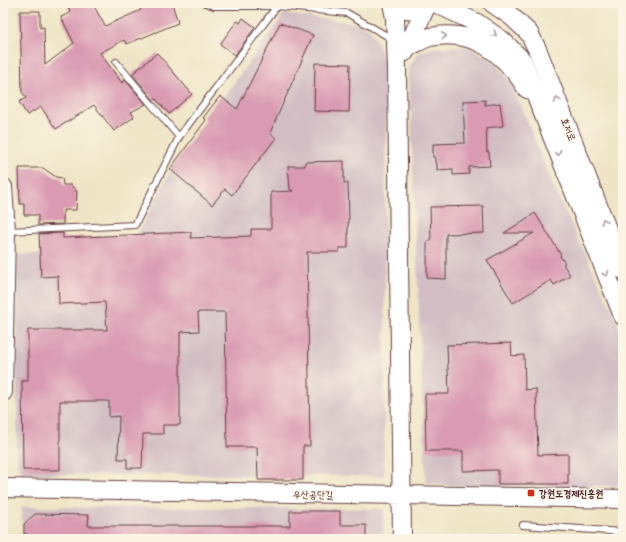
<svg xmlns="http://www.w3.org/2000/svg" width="626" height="542" font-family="'Balsamiq Sans','Poor Story',sans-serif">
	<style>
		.industrial { fill: #d2bec4 }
		.building { fill: #d99ab2 }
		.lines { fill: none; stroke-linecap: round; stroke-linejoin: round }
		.lane-casing { stroke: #633d42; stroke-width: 8 }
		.secondary-casing { stroke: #633d42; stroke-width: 20 }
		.lane { stroke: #fff; stroke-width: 6 }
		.secondary { stroke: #fff; stroke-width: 18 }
		.oneway { stroke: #ae9aa0 }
		.poi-dot { fill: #c8321e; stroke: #fcf5e5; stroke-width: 1.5 }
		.labels { text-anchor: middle; stroke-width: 3; stroke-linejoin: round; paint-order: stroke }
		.street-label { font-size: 10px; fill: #4a1f2b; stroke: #fcf5e5 }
		.poi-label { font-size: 10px; font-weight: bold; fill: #4a1f2b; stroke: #fcf5e5; text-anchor: start }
	</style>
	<rect width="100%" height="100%" fill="#fcf5e5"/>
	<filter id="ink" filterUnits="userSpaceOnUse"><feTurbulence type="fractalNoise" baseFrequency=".025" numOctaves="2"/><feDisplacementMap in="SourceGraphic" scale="8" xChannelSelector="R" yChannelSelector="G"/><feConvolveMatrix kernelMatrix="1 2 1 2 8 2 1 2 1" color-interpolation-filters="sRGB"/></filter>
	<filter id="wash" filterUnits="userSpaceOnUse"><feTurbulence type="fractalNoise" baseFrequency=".012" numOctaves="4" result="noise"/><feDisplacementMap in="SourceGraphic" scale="16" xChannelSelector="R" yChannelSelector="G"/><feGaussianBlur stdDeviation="0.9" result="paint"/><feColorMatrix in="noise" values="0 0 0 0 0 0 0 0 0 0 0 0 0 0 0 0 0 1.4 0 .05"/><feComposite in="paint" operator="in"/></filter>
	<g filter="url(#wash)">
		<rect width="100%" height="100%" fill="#efe5c6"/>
		<path class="industrial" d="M 284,14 L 354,23 L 369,28 L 377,43 L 386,65 L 384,476 L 22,474 L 17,465 L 17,255 L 128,252 L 173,167 Z
			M 466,46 L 493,60 L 513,85 L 552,184 L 615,316 L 623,337 L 623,486 L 458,486 L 426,483 L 409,68 L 418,53 L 432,48 Z
			M 22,507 L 384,509 L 383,539 L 22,539 Z"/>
		<g id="blocks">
			<path class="building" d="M 67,3 L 94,3 L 95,8 L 105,26 L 141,10 L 138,3 L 172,3 L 178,23 L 127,44 L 124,40 L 100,53 L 122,83 L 125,80 L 146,104 L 131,112 L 134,117 L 114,131 L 94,105 L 56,129 L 41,107 L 27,115 L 19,102 L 26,98 L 22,92 L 20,11 L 40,11 L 40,28 L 44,27 L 45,65 L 74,43 L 61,17 L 70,13 Z
				M 243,18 L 255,27 L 235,55 L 220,44 L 237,21 L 240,23 Z
				M 280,23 L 313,35 L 270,133 L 276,138 L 232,195 L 225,189 L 212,205 L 170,169 L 206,120 L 203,118 L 220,96 L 237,109 Z
				M 157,53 L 192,94 L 169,114 L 156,99 L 154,100 L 132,74 Z
				M 315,63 L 350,64 L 349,112 L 314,111 Z
				M 485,100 L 485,105 L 500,103 L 503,126 L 486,128 L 487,152 L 489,152 L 490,166 L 469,167 L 469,174 L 453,175 L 453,169 L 437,170 L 437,163 L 435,163 L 435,158 L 433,157 L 433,144 L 465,143 L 463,101 Z
				M 344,161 L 344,183 L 348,183 L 349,219 L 348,219 L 348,248 L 339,248 L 339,252 L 307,252 L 310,446 L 303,446 L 303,480 L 258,480 L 257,447 L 227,447 L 225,312 L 198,312 L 199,331 L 180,332 L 180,425 L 163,425 L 163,434 L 143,434 L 142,468 L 127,468 L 127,459 L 118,459 L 119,416 L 109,417 L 109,401 L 60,401 L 60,470 L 23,470 L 22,381 L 28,381 L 28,330 L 107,330 L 105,302 L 59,304 L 58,276 L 41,277 L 39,234 L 63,233 L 63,238 L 191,232 L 191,238 L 251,236 L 251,229 L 271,229 L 271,192 L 293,191 L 290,189 L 288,166 L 305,166 L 305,162 Z
				M 19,168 L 43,168 L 56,177 L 62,178 L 63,185 L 71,185 L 77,192 L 76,210 L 63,210 L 63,224 L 38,225 L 38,215 L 24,215 L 24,204 L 20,204 Z
				M 483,206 L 484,233 L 446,234 L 446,279 L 427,278 L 427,241 L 431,241 L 430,207 Z
				M 535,213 L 561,255 L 560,256 L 565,263 L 563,264 L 570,275 L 554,285 L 551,280 L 513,303 L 487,260 L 534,233 L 504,233 Z
				M 511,343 L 512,356 L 524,355 L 525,390 L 536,389 L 538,455 L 568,454 L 568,484 L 498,484 L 498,470 L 463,471 L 463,451 L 426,451 L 425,394 L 449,394 L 447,345 Z
				M 290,511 L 340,511 L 340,525 L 366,525 L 366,539 L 27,539 L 27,534 L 24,534 L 24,524 L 35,514 L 89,515 L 88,526 L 290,526 Z"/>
		</g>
	</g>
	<g filter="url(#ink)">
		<use href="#blocks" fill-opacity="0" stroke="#633d42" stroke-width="1"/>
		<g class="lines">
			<g class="lane-casing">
				<path id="lane" d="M 205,3 L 214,6 L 277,6 L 347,13 L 394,40
					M 116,62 L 179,137
					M 8,231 L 135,225 L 179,137 L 277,6
					M 523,525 L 623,532"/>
			</g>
			<g class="secondary-casing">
				<path id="secondary" d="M 392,3 L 395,18 L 397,69 L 402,539
					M 396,3 C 407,13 421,11 432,3
					M 435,3 L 477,23 L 503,41 L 522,60 L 623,316
					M 492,3 L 511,16 L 529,33 L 538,51 L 623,270
					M 408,47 C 415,44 423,39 430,37 C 475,28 505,54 527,89
					M 405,52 L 426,7
					M 3,187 L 6,231 L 3,392
					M 3,488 L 623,499"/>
			</g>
			<use href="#lane" class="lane"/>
			<use href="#secondary" class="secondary"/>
		</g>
		<defs><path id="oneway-chevron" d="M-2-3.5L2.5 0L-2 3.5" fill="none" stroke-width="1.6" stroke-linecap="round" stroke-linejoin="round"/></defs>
		<g class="oneway">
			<use href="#oneway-chevron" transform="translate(494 34) rotate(34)"/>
			<use href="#oneway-chevron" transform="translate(444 36) rotate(-4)"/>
			<use href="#oneway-chevron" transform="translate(557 100) rotate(-111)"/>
			<use href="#oneway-chevron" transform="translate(558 153) rotate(68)"/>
			<use href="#oneway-chevron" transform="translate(604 221) rotate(-111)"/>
			<use href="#oneway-chevron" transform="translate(606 274) rotate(68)"/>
		</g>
	</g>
	<rect class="poi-dot" x="527" y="489" width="8" height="8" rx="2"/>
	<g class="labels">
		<g class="street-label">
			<text transform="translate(569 129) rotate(69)" y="4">호저로</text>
			<text transform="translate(313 494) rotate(1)" y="4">우산공단길</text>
		</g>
		<g class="poi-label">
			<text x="539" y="497">강원도경제진흥원</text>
		</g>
	</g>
	<rect width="626" height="542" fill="none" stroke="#fcf5e5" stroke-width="16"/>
</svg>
